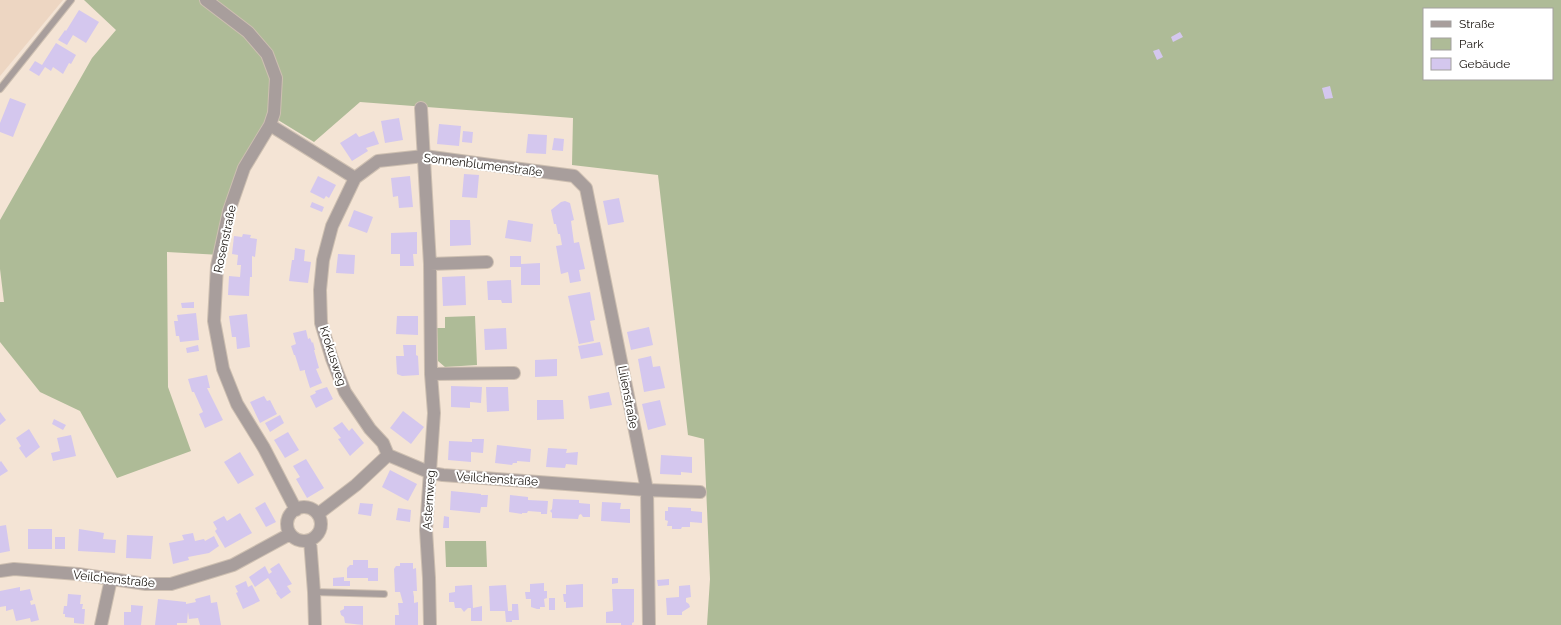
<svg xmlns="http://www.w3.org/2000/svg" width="1561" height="625" font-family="Raleway,sans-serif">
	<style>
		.built { fill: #edd6c2 }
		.green { fill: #aebb97; fill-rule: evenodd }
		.building { fill: #d4c7ee }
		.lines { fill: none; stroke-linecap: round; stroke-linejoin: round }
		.service-casing { stroke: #cdbfb1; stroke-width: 8 }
		.minor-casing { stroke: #cdbfb1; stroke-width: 14 }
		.service { stroke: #a89e9c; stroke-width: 6 }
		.minor { stroke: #a89e9c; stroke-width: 12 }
		.labels { text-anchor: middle; stroke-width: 4; stroke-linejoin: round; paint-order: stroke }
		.street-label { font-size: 12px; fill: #19140f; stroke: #fff }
	</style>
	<rect width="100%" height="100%" fill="#f4e4d5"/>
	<path class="built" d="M 0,0 L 63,0 L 0,76 Z"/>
	<path class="green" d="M 84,0 L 1561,0 L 1561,625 L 707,625 L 710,579 L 704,439 L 688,435 L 658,175 L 572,165 L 573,118 L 360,102 L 314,142 L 278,120 L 249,170 L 221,255 L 167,252 L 168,387 L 191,451 L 117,478 L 80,411 L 40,392 L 0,342 L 0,302 L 4,302 L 0,269 L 0,220 L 92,58 L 116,30 ZM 1424,9 L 1552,9 L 1552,79 L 1424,79 Z
		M 475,316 L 477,365 L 445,367 L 438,361 L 437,328 L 445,328 L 445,317 Z
		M 445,541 L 486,541 L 487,567 L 446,567 Z"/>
	<path class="building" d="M 79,10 L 99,22 L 86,43 L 73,35 L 67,45 L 58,40 L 65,30 L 66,31 Z
		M 1180,32 L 1183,37 L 1173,42 L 1171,37 Z
		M 56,43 L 76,55 L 71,64 L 69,63 L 63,74 L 53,67 L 51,71 L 45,67 L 39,76 L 29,70 L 35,61 L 42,65 Z
		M 1159,49 L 1163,57 L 1157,60 L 1153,51 Z
		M 1330,86 L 1333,98 L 1325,99 L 1322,88 Z
		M 10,98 L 26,104 L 13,137 L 0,132 L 0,123 Z
		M 399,118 L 403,140 L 385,143 L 381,121 Z
		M 439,124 L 461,126 L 459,146 L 437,144 Z
		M 374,131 L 379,144 L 366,148 L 368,151 L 352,161 L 340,143 L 356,133 L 359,137 Z
		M 463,131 L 473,132 L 472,143 L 462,142 Z
		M 528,134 L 547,135 L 546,154 L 526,153 Z
		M 554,138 L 564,139 L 563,151 L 552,150 Z
		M 464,174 L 479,175 L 477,198 L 462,197 Z
		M 318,176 L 336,185 L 329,198 L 326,196 L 324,199 L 310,192 Z
		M 410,176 L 413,207 L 399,208 L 398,196 L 393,197 L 391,178 Z
		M 619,198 L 624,222 L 608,225 L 603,201 Z
		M 565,201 L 570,203 L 574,220 L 571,221 L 574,243 L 579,242 L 585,269 L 579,270 L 581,281 L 570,283 L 568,272 L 561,274 L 556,246 L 562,245 L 560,234 L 558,234 L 556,224 L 554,224 L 551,210 L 561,202 Z
		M 312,202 L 324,207 L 322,212 L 310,207 Z
		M 354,210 L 373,217 L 367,233 L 348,226 Z
		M 450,220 L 470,220 L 471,245 L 450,246 Z
		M 508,220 L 533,224 L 531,242 L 505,238 Z
		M 417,232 L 417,254 L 413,254 L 414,266 L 400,266 L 400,254 L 391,254 L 391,233 Z
		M 243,234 L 251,235 L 250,238 L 257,239 L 255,257 L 252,256 L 252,277 L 250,277 L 249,296 L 228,295 L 229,276 L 240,277 L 241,265 L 237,265 L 238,255 L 232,254 L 234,236 L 242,237 Z
		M 295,248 L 305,250 L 304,261 L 311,262 L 308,283 L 289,281 L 292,260 L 294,260 Z
		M 338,254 L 355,255 L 354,274 L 336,273 Z
		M 510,256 L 521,256 L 521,264 L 540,263 L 540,285 L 521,285 L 521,267 L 510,267 Z
		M 465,276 L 466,305 L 443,306 L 442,277 Z
		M 511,280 L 512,303 L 502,303 L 501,300 L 488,300 L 487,281 Z
		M 590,292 L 595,320 L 590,321 L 594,341 L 579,344 L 568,296 Z
		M 194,302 L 194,308 L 182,308 L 181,303 Z
		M 196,313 L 199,340 L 180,342 L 179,336 L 176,336 L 174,321 L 178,321 L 177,315 Z
		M 247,314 L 250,347 L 237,349 L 236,337 L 232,337 L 229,316 Z
		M 397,316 L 418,316 L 418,335 L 396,334 Z
		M 649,327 L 653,345 L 631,350 L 627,332 Z
		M 506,328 L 507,349 L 485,350 L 484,329 Z
		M 306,330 L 308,339 L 310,338 L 312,343 L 313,342 L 315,350 L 314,350 L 319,368 L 316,369 L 322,383 L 310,388 L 305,372 L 305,370 L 300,371 L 295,355 L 294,355 L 291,346 L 296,344 L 293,333 Z
		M 600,342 L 603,355 L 581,359 L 578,346 Z
		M 198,345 L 199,351 L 187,353 L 186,348 Z
		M 403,345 L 416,345 L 416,355 L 418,356 L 419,375 L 402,376 L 397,374 L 396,356 L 404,356 Z
		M 651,356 L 653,367 L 660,366 L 665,388 L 644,392 L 638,359 Z
		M 557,359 L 557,376 L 535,377 L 535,360 Z
		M 207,375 L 210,388 L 207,388 L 223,420 L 205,428 L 199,414 L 203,412 L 194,392 L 192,392 L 188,379 Z
		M 451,386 L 482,387 L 481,403 L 470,402 L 470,408 L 451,407 Z
		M 327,387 L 333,399 L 316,408 L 310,396 L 316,393 L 315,391 Z
		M 486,387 L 508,387 L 509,411 L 487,412 Z
		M 609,392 L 612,405 L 590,409 L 588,396 Z
		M 264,396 L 267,401 L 270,400 L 277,414 L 260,423 L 250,402 Z
		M 537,400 L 563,400 L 564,419 L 537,420 Z
		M 660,400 L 666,425 L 648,430 L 642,404 Z
		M 403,411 L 424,427 L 411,444 L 390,428 Z
		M 0,412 L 6,420 L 0,425 Z
		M 280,415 L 284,423 L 270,432 L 265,423 Z
		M 54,419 L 66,425 L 63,430 L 52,424 Z
		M 342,422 L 349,431 L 352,428 L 364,443 L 350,456 L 338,439 L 341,438 L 333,428 Z
		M 29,429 L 40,447 L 26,458 L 19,448 L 21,446 L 16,438 Z
		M 288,432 L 299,450 L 285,458 L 274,440 Z
		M 71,435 L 76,456 L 53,461 L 51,453 L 60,451 L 57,438 Z
		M 472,439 L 484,439 L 483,453 L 471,452 L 471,462 L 448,460 L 449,441 L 472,442 Z
		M 497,445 L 531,449 L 530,462 L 517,461 L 517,463 L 513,463 L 512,465 L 495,463 Z
		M 548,448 L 567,449 L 566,453 L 578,452 L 577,465 L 566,464 L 565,468 L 546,467 Z
		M 240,452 L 254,475 L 238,484 L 224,462 Z
		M 661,455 L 692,457 L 692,473 L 681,472 L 681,475 L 660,474 Z
		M 306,459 L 324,488 L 307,498 L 296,479 L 300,477 L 293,466 Z
		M 1,461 L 8,471 L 0,476 L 0,462 Z
		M 390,470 L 417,484 L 408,501 L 382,487 Z
		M 451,491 L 481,494 L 481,495 L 488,495 L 487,507 L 481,507 L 480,513 L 450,510 Z
		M 510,495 L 528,497 L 528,500 L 548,501 L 547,514 L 541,514 L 541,512 L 528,511 L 527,513 L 522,513 L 522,514 L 509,512 Z
		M 553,499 L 579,500 L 579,503 L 590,504 L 590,517 L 583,517 L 581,514 L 579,515 L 578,519 L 552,518 L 552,513 L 550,511 L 552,509 Z
		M 265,502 L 276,522 L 266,527 L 255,508 Z
		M 602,502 L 621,503 L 620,509 L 630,509 L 630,523 L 601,521 Z
		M 360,503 L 373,504 L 371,516 L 358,514 Z
		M 668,507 L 691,508 L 691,511 L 702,512 L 702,523 L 690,522 L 690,527 L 682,527 L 681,529 L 672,529 L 672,526 L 667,526 L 668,521 L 665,520 L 665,511 L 668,511 Z
		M 398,508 L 411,510 L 410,522 L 396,520 Z
		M 240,513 L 252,533 L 225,548 L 215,531 L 217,529 L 213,522 L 224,516 L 227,521 Z
		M 444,516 L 449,517 L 449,528 L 443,528 Z
		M 6,525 L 10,551 L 0,553 L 0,526 Z
		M 28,529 L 52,529 L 52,549 L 28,549 Z
		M 79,529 L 104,533 L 103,539 L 116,540 L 115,553 L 78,551 Z
		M 193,533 L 195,541 L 204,539 L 205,541 L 214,536 L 219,546 L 209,553 L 188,557 L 189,560 L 173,564 L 169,543 L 184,540 L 182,535 Z
		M 127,535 L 153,536 L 151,559 L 126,558 Z
		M 55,537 L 65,537 L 65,549 L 55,549 Z
		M 353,560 L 368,560 L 368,568 L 378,568 L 378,581 L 368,581 L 368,578 L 347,578 L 347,568 L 350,565 L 353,565 Z
		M 279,563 L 292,584 L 287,586 L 291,592 L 281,599 L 276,593 L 277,592 L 268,578 L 255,587 L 249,577 L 265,566 L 269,574 L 272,572 L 270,569 Z
		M 400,563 L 413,563 L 413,569 L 416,568 L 417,591 L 413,591 L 414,597 L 414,603 L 418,602 L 418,625 L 395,625 L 395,615 L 399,615 L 398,603 L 403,603 L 400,592 L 395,592 L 394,569 L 396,566 L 400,566 Z
		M 344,577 L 344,581 L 350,581 L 350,586 L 333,586 L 333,578 Z
		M 612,578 L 618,578 L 618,583 L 612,584 Z
		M 669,579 L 669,585 L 658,586 L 657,580 Z
		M 246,581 L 248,587 L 252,585 L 260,601 L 243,609 L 236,593 L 238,592 L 235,586 Z
		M 544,583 L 544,591 L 547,591 L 547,598 L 544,599 L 545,607 L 540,607 L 540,609 L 537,609 L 531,607 L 531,599 L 526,599 L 525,592 L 530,592 L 530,584 Z
		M 583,584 L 583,607 L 566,608 L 566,602 L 564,602 L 563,594 L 566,594 L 566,585 Z
		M 472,585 L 473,608 L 482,606 L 482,621 L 471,621 L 471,608 L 468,608 L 464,612 L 461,608 L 455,608 L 454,602 L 449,602 L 449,593 L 455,592 L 455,586 Z
		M 506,585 L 508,611 L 512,611 L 512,604 L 518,604 L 519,620 L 512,620 L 512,622 L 506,622 L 505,611 L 490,611 L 489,586 Z
		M 690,585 L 691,597 L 686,598 L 686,602 L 689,604 L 690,607 L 682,612 L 682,615 L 667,615 L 666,598 L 679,597 L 679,586 Z
		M 20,587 L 20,591 L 30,589 L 33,600 L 30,601 L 31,605 L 35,604 L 39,620 L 31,622 L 30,618 L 16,621 L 13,609 L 6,611 L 6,606 L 0,607 L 0,591 Z
		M 612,589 L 634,589 L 634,622 L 632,623 L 632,625 L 621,625 L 621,623 L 606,623 L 606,612 L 613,611 Z
		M 68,594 L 81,595 L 80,604 L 83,604 L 82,609 L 85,609 L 84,624 L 74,623 L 74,618 L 65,617 L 65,614 L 63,614 L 64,606 L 67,606 Z
		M 210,595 L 211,603 L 217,602 L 221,625 L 200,625 L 198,618 L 189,619 L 188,612 L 187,623 L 177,623 L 177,625 L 155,625 L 158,599 L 186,602 L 186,604 L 196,602 L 195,599 Z
		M 549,598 L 555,598 L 555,610 L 549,610 Z
		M 131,605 L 143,606 L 141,625 L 124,625 L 124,612 L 131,612 Z
		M 344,606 L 363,606 L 363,625 L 345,623 L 344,617 L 341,615 L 340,611 L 344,609 Z"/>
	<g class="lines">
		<g class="service-casing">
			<path id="service" d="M 0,89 L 71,0
				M 314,592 L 384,594"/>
		</g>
		<g class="minor-casing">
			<path id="minor" d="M 206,0 L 248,32 L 267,54 L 276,78 L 274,113 L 270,125 L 244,168 L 229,211 L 217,266 L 214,321 L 223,369 L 237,404 L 264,448 L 296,510
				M 421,108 L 430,264 L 431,374 L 434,413 L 426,530 L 429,578 L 430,625
				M 270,125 L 355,178 L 378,161 L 424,156 L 574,176 L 586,188 L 647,490 L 649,625
				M 355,178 L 332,226 L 323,260 L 320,290 L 321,323 L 332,359 L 345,392 L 370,429 L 383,443 L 388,455
				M 430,264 L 487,262
				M 431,374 L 514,373
				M287 524a17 17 0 1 1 34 0a17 17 0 1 1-34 0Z
				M 318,514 L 356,485 L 388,455 L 431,473 L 443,475 L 647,490 L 700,492
				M 310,540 L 314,592 L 315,625
				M 0,571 L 14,569 L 78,574 L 146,584 L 171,584 L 233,565 L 290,534
				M 101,625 L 111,579"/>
		</g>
		<use href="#service" class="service"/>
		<use href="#minor" class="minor"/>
	</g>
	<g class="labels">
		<g class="street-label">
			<text transform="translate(483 165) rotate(7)" y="4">Sonnenblumenstraße</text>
			<text transform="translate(225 239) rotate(-78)" y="4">Rosenstraße</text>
			<text transform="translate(333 356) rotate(72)" y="4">Krokusweg</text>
			<text transform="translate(628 397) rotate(79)" y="4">Lilienstraße</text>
			<text transform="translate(497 479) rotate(4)" y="4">Veilchenstraße</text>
			<text transform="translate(429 500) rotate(-86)" y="4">Asternweg</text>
			<text transform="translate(114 579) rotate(6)" y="4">Veilchenstraße</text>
		</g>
	</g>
	<rect x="1423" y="8" width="130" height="72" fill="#ffffff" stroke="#a3a19f"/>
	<rect x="1431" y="21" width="20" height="6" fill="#a89e9c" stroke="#a3a19f"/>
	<text x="1459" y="28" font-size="12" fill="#19140f">Straße</text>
	<rect x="1431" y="38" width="20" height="12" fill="#aebb97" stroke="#a3a19f"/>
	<text x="1459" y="48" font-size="12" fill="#19140f">Park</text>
	<rect x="1431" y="58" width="20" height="12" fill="#d4c7ee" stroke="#a3a19f"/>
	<text x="1459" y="68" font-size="12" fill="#19140f">Gebäude</text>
</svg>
